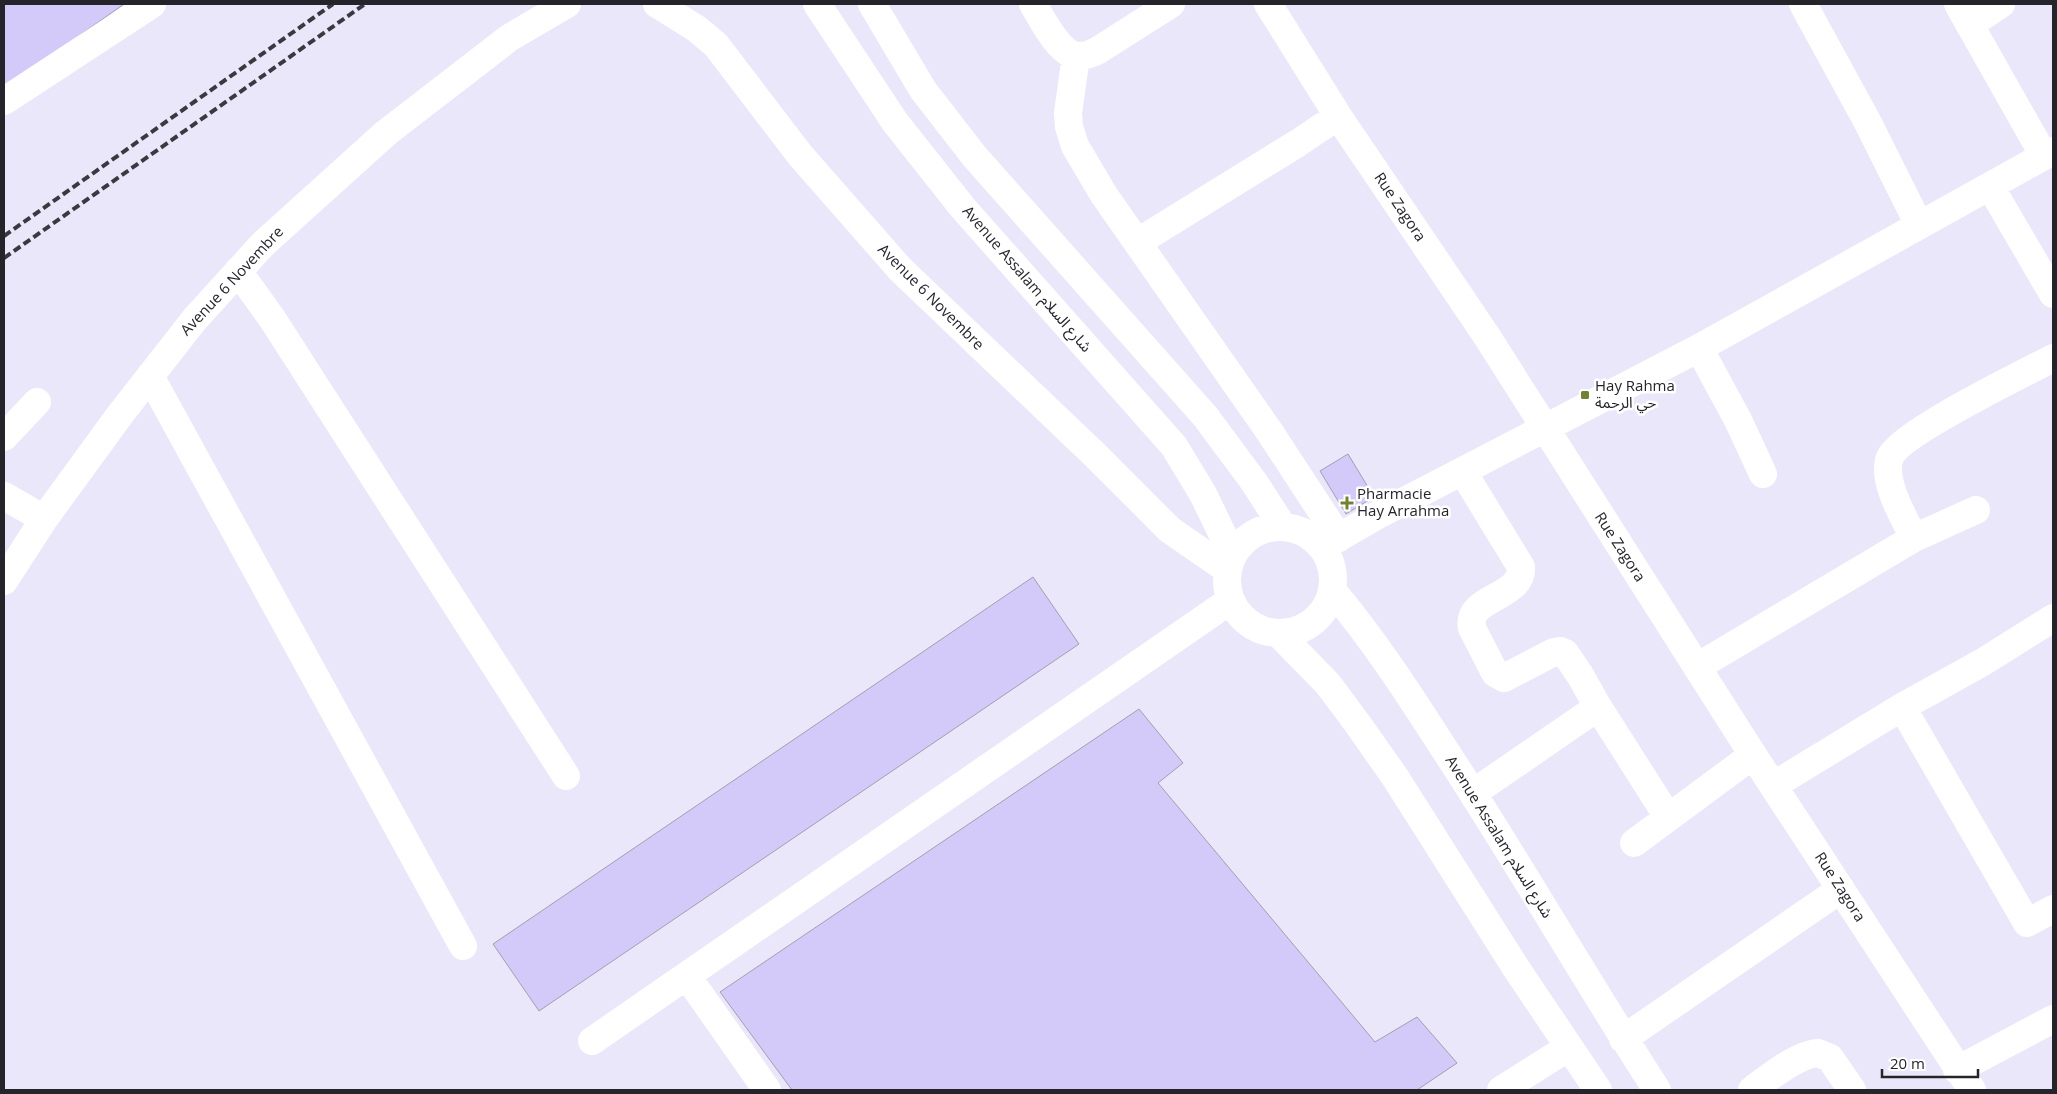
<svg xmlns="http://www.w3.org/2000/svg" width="2057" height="1094" font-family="'Open Sans','Noto Sans Arabic',sans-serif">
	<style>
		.building { fill: #d4caf9; stroke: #a29faf }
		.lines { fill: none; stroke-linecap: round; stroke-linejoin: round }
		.minor { stroke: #fff; stroke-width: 28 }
		.rail { stroke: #3a3840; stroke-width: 4; stroke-dasharray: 8 4; stroke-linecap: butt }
		.poi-dot { fill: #708334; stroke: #fff; stroke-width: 2 }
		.labels { text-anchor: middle; stroke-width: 5; stroke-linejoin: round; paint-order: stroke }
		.street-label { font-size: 15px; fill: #26242b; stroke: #fff }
		.poi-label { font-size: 15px; fill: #26242b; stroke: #fff; text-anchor: start }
	</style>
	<rect width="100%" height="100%" fill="#ebe7fa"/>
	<path class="building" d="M 4,4 L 124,4 L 9,85 L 4,85 Z
		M 1348,454 L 1374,497 L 1346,514 L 1320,471 Z
		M 1033,577 L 1079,644 L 539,1011 L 493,944 Z
		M 1139,709 L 1183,763 L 1158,783 L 1375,1042 L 1417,1017 L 1457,1063 L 1417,1090 L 792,1090 L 720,992 Z"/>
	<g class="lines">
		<path class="minor" d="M 657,4 L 697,29 L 716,45 L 800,155 L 900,269 L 1095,455 L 1170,530 L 1228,570
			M 817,4 L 895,122 L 963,208 L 1174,446 L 1203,494 L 1233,556
			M 872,4 L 923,90 L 975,157 L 1205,416 L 1254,482 L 1283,527
			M 1033,4 C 1042,19 1059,54 1078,56 C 1085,56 1091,54 1097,51 L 1171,4
			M 1268,4 L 1338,116 L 1486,335 L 1753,755 L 1972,1090
			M 1803,4 L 1867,121 L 1919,225
			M 1958,4 L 2044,156
			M 1970,25 L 2001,4
			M 1076,56 L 1068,113 L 1069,127 L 1075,146 L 1104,195 L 1269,431 L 1339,538
			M 4,101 L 152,4
			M 1990,186 L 2053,294
			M 1138,242 L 1298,143 L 1338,116
			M 238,271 L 273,320 L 566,776
			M 1699,348 L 1738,420 L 1763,474
			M 150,376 L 463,946
			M 4,437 L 37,402
			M 1463,472 L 1521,567 C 1523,599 1465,596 1472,628 L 1495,673 L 1504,678 L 1554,652 L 1560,651 L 1565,653 L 1580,675 L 1598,707 L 1668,817
			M 4,496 L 44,519
			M1227 580a53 53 0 1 1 106 0a53 53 0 1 1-106 0Z
			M 1914,538 C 1904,518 1883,483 1889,460 C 1895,435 2025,373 2053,358
			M 1322,547 L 1376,516 L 1699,348 L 2053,151
			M 4,581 L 44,519 L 119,416 L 194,320 L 263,244 L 386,133 L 509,38 L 567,4
			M 1332,590 C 1373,639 1407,691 1441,744 C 1516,858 1583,976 1657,1090
			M 1278,633 L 1328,684 L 1357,723 L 1395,777 L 1516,968 L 1598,1090
			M 1697,667 L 1914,538 L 1976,510
			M 1902,707 L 2027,923 L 2053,909
			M 1774,785 L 1902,707 L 1983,662 L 2053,618
			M 1473,793 L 1598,707
			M 1634,843 L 1753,755
			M 687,976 L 767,1090
			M 1623,1039 L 1841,889
			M 592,1041 L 1231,600
			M 1957,1070 L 2053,1019
			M 1501,1090 L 1569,1047
			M 1752,1090 C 1768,1078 1798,1054 1818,1053 L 1830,1058 L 1852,1090"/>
		<path class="rail" d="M 4,236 L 333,4
			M 4,258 L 365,4"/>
	</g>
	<g class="poi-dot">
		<rect x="1580" y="390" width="10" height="10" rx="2.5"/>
		<path d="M1344.5 495.5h5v5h5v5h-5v5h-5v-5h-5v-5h5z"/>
	</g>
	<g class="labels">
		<g class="street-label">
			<text transform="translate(1400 207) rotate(56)" y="5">Rue Zagora</text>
			<text transform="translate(1027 279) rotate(49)" y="5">Avenue Assalam شارع السلام</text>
			<text transform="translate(232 281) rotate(-47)" y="5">Avenue 6 Novembre</text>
			<text transform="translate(931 297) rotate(45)" y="5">Avenue 6 Novembre</text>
			<text transform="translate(1620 547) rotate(57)" y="5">Rue Zagora</text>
			<text transform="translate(1499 837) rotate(58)" y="5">Avenue Assalam شارع السلام</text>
			<text transform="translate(1840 887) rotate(57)" y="5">Rue Zagora</text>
		</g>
		<g class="poi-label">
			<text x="1595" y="391">Hay Rahma<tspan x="1595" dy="17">حي الرحمة</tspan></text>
			<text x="1357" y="499">Pharmacie<tspan x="1357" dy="17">Hay Arrahma</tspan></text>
		</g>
	</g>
	<rect width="2057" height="1094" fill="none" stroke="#26242b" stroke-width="10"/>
	<path d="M1882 1069v8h96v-8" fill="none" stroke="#26242b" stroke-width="2.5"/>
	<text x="1890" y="1069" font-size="15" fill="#26242b" stroke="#ffffff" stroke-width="4" paint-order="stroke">20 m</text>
</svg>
